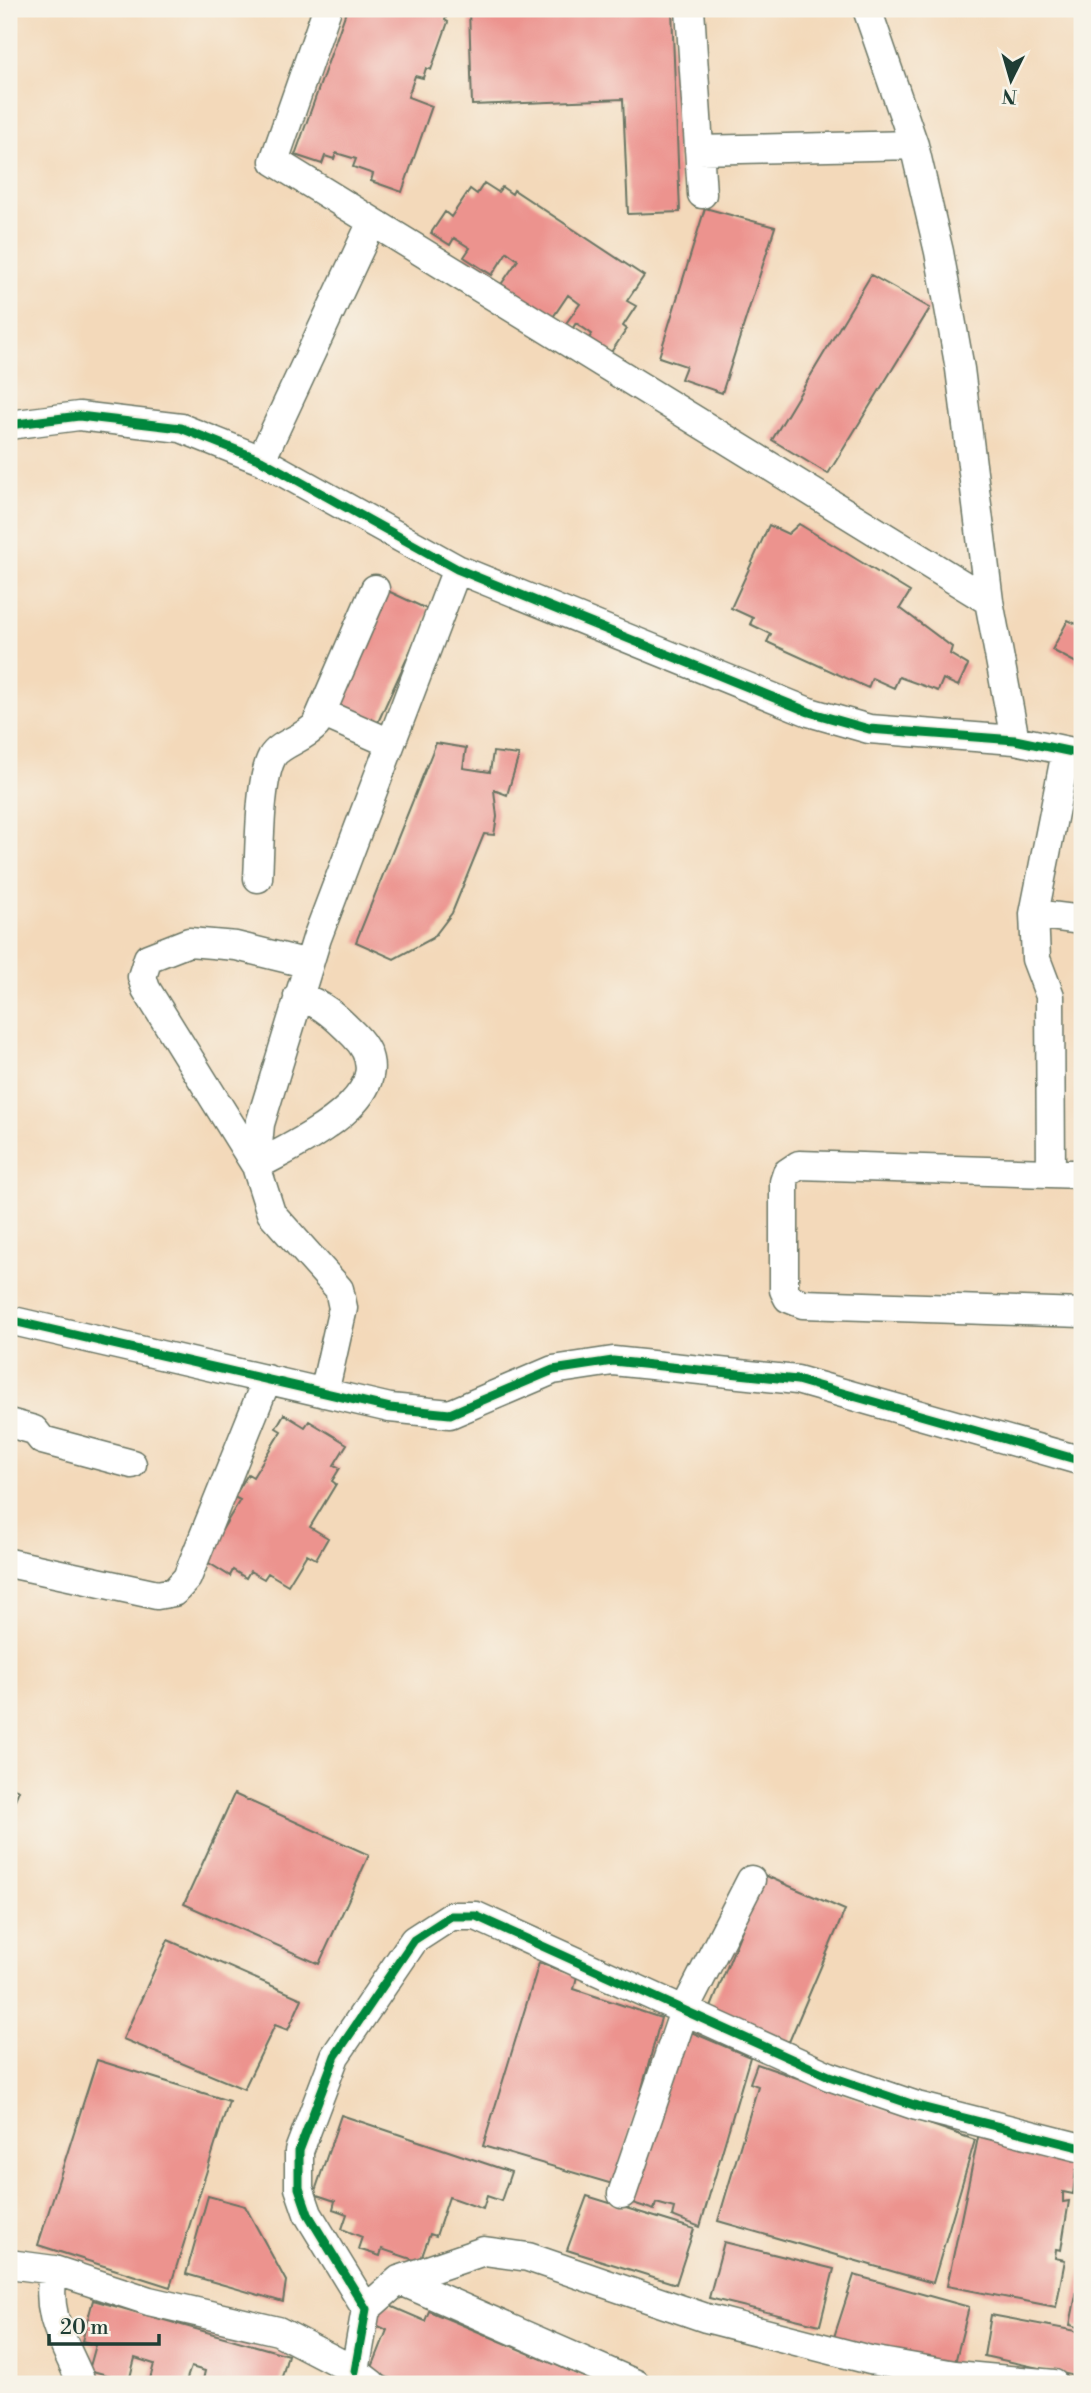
<svg xmlns="http://www.w3.org/2000/svg" width="1091" height="2393" font-family="'Libre Bodoni',serif">
	<style>
		.building { fill: #ec938e }
		.lines { fill: none; stroke-linecap: round; stroke-linejoin: round }
		.minor-casing { stroke: #697463; stroke-width: 31 }
		.minor { stroke: #fff; stroke-width: 28 }
		.cycleway-casing { stroke: #f7f3e8; stroke-width: 13 }
		.cycleway { stroke: #00873e; stroke-width: 9 }
	</style>
	<rect width="100%" height="100%" fill="#f7f3e8"/>
	<filter id="ink" filterUnits="userSpaceOnUse"><feTurbulence type="fractalNoise" baseFrequency=".0143" numOctaves="2"/><feDisplacementMap in="SourceGraphic" scale="14" xChannelSelector="R" yChannelSelector="G"/><feConvolveMatrix kernelMatrix="1 2 1 2 8 2 1 2 1" color-interpolation-filters="sRGB"/></filter>
	<filter id="wash" filterUnits="userSpaceOnUse"><feTurbulence type="fractalNoise" baseFrequency=".00686" numOctaves="4" result="noise"/><feDisplacementMap in="SourceGraphic" scale="28" xChannelSelector="R" yChannelSelector="G"/><feGaussianBlur stdDeviation="1.57" result="paint"/><feColorMatrix in="noise" values="0 0 0 0 0 0 0 0 0 0 0 0 0 0 0 0 0 1.4 0 .05"/><feComposite in="paint" operator="in"/></filter>
	<g filter="url(#wash)">
		<rect width="100%" height="100%" fill="#f3d9ba"/>
		<g id="blocks">
			<path class="building" d="M 347,9 L 449,9 L 445,20 L 448,22 L 431,70 L 426,68 L 423,78 L 415,76 L 408,97 L 432,106 L 402,192 L 371,181 L 373,174 L 353,167 L 356,159 L 336,153 L 334,159 L 325,156 L 322,164 L 295,155 Z
				M 469,9 L 672,9 L 680,212 L 628,214 L 623,99 L 472,105 Z
				M 484,183 L 498,192 L 502,187 L 512,194 L 514,190 L 644,276 L 627,301 L 636,306 L 623,326 L 627,329 L 609,355 L 587,341 L 592,334 L 576,323 L 571,331 L 564,326 L 580,304 L 568,295 L 551,320 L 500,286 L 518,260 L 507,252 L 492,275 L 464,257 L 470,248 L 454,238 L 450,245 L 431,233 L 445,212 L 451,217 L 470,189 L 477,194 Z
				M 705,208 L 775,227 L 722,393 L 681,379 L 686,366 L 659,357 Z
				M 871,275 L 930,308 L 828,474 L 772,440 Z
				M 799,524 L 910,592 L 900,608 L 952,647 L 950,654 L 968,665 L 958,686 L 943,679 L 938,691 L 899,677 L 894,688 L 872,678 L 868,688 L 767,642 L 771,634 L 750,624 L 753,618 L 731,608 L 769,525 L 788,534 Z
				M 388,591 L 429,610 L 374,731 L 331,702 Z
				M 1082,613 L 1082,666 L 1052,650 L 1068,620 L 1076,624 Z
				M 436,743 L 466,748 L 463,768 L 490,772 L 493,752 L 519,755 L 507,795 L 494,790 L 497,817 L 494,835 L 484,834 L 452,913 L 433,938 L 394,959 L 356,942 Z
				M 284,1414 L 305,1427 L 309,1421 L 347,1444 L 334,1465 L 340,1468 L 332,1481 L 336,1484 L 310,1527 L 328,1538 L 316,1559 L 307,1554 L 288,1585 L 268,1573 L 264,1579 L 250,1571 L 246,1578 L 233,1570 L 230,1576 L 204,1560 L 240,1500 L 234,1497 L 248,1474 L 253,1477 L 281,1431 L 276,1428 Z
				M 9,1786 L 19,1790 L 9,1814 Z
				M 234,1794 L 369,1855 L 319,1964 L 184,1904 Z
				M 764,1875 L 845,1910 L 789,2042 L 710,2010 Z
				M 168,1940 L 302,1999 L 288,2030 L 275,2025 L 244,2089 L 123,2039 Z
				M 539,1963 L 577,1976 L 574,1989 L 661,2018 L 616,2185 L 483,2146 Z
				M 684,2029 L 750,2057 L 700,2227 L 672,2216 L 674,2208 L 656,2203 L 654,2210 L 630,2202 Z
				M 97,2060 L 229,2101 L 170,2287 L 38,2245 Z
				M 757,2064 L 975,2140 L 933,2283 L 718,2221 L 758,2086 L 750,2083 Z
				M 341,2115 L 511,2172 L 501,2201 L 487,2196 L 483,2209 L 449,2197 L 436,2236 L 430,2234 L 420,2262 L 382,2249 L 380,2256 L 358,2249 L 362,2237 L 342,2229 L 347,2214 L 333,2209 L 335,2201 L 314,2194 Z
				M 980,2128 L 1082,2152 L 1081,2171 L 1076,2170 L 1073,2194 L 1063,2192 L 1063,2202 L 1069,2201 L 1061,2250 L 1056,2249 L 1055,2258 L 1065,2260 L 1056,2307 L 947,2286 Z
				M 208,2196 L 245,2206 L 286,2281 L 283,2302 L 186,2274 Z
				M 587,2196 L 694,2229 L 676,2284 L 567,2250 Z
				M 724,2242 L 834,2269 L 820,2325 L 709,2298 Z
				M 1081,2270 L 1082,2271 L 1082,2328 L 1070,2325 Z
				M 854,2275 L 969,2307 L 954,2367 L 834,2337 Z
				M 93,2300 L 288,2355 L 280,2384 L 202,2384 L 205,2371 L 191,2367 L 185,2384 L 153,2384 L 149,2383 L 154,2364 L 135,2358 L 129,2381 L 89,2370 L 96,2345 L 82,2341 Z
				M 381,2302 L 425,2321 L 429,2311 L 601,2384 L 401,2384 L 371,2370 L 387,2330 L 374,2324 Z
				M 991,2315 L 1082,2332 L 1082,2384 L 1079,2384 L 1080,2377 L 984,2356 Z"/>
		</g>
	</g>
	<g filter="url(#ink)">
		<use href="#blocks" fill-opacity="0" stroke="#697463" stroke-width="2"/>
		<g class="lines">
			<g class="minor-casing">
				<path id="minor" d="M 327,9 L 274,161 L 989,601
					M 690,9 L 702,194
					M 867,9 L 914,145 L 939,252 L 960,369 L 989,601 L 1015,740
					M 699,150 L 914,145
					M 9,425 L 79,416 L 181,428 L 261,460 L 457,569 L 809,712 L 869,729 L 1015,740 L 1082,754
					M 261,460 L 372,222
					M 322,713 L 390,743
					M 258,878 C 260,849 259,781 272,757 C 279,744 304,739 316,725 L 375,589
					M 1034,914 L 1082,920
					M 298,996 C 323,1004 336,1017 354,1035 C 412,1093 295,1144 256,1166 L 146,989 L 142,977 L 148,958 L 189,942 L 236,946 L 309,964
					M 1051,1173 L 1050,996 L 1036,959 L 1034,914 L 1066,752
					M 1082,1174 L 799,1165 L 787,1173 L 784,1182 L 784,1290 L 788,1298 L 803,1304 L 1082,1313
					M 9,1320 L 390,1408 L 450,1414 L 553,1370 L 613,1361 L 797,1380 L 1082,1461
					M 324,1393 L 343,1308 L 339,1289 L 271,1213 L 256,1166 L 260,1124 L 317,938 L 457,569
					M 9,1423 L 34,1430 L 42,1440 L 132,1464
					M 9,1563 L 157,1595 L 174,1592 L 187,1578 L 267,1379
					M 622,2194 L 684,2011 L 751,1880
					M 9,2264 L 54,2270 L 149,2301 L 278,2331 L 355,2371 L 372,2384
					M 54,2270 C 43,2315 66,2344 82,2384
					M 399,2280 L 484,2251 L 528,2257 L 706,2318 L 870,2360 L 955,2375 L 1054,2384
					M 366,2309 L 399,2280 L 636,2384
					M 355,2371 L 366,2309 L 308,2214 L 299,2188 L 299,2151 L 335,2056 L 414,1940 L 451,1916 L 476,1916 L 829,2076 L 917,2106 L 1082,2148"/>
			</g>
			<use href="#minor" class="minor"/>
			<g class="cycleway-casing">
				<path id="cycleway" d="M 9,425 L 79,416 L 181,428 L 261,460 L 457,569 L 809,712 L 869,729 L 1015,740 L 1082,754
					M 9,1320 L 390,1408 L 450,1414 L 553,1370 L 613,1361 L 797,1380 L 1082,1461
					M 355,2371 L 366,2309 L 308,2214 L 299,2188 L 299,2151 L 335,2056 L 414,1940 L 451,1916 L 476,1916 L 829,2076 L 917,2106 L 1082,2148"/>
			</g>
			<use href="#cycleway" class="cycleway"/>
		</g>
	</g>
	<rect width="1091" height="2393" fill="none" stroke="#f7f3e8" stroke-width="35"/>
	<g transform="translate(1011 80) rotate(185)" stroke="#f7f3e8" stroke-width="5" paint-order="stroke">
	<path d="M0-5L12 26L0 18L-12 26Z" fill="#1f3d34"/>
	<text y="-10" font-size="19" font-weight="bold" text-anchor="middle" fill="#1f3d34">N</text>
	</g>
	<path d="M49 2334v10h110v-10" fill="none" stroke="#1f3d34" stroke-width="3.5"/>
	<text x="60" y="2334" font-size="21" fill="#1f3d34" stroke="#f7f3e8" stroke-width="5" paint-order="stroke">20 m</text>
</svg>
